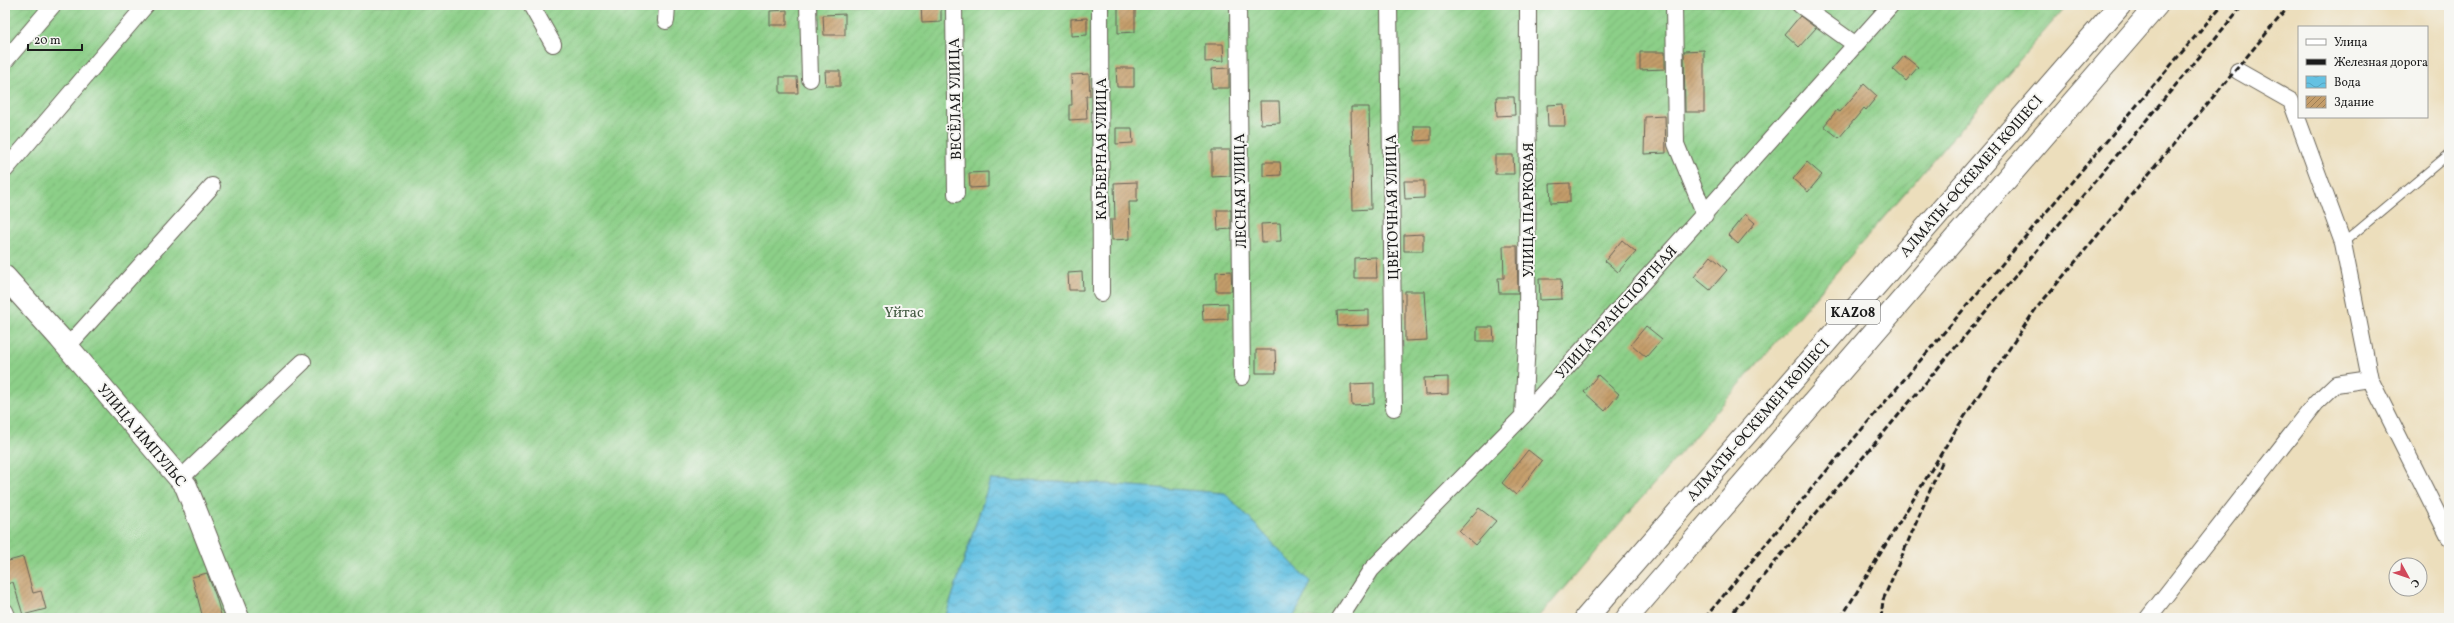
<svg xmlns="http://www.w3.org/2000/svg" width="2454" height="623" font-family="Vollkorn,serif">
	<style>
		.garden { fill: url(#garden-furrows); stroke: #547652 }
		.water { fill: url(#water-waves); stroke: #406e7f }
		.building { fill: url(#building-hatch) }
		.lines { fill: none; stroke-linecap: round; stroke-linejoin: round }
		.lane-casing { stroke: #656054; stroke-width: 10 }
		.street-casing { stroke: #656054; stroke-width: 18 }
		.secondary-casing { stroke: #656054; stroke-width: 24 }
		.highway-casing { stroke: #656054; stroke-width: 24 }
		.lane { stroke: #fff; stroke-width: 8 }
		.street { stroke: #fff; stroke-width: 16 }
		.secondary { stroke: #fff; stroke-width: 22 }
		.highway { stroke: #fff; stroke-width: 22 }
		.rail { stroke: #1c1c1c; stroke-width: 3; stroke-dasharray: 6 3; stroke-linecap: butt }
		.labels { text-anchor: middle; stroke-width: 4; stroke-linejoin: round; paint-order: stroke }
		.shield { fill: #f6f6f2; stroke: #5d5d5c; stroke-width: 1 }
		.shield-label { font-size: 14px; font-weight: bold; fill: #1c1c1c }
		.street-label { font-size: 15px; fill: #1c1c1c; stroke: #f6f6f2 }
		.park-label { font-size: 15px; fill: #435b42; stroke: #f6f6f2 }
	</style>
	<defs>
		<pattern id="garden-furrows" width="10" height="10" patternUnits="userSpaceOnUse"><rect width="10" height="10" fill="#8ccf88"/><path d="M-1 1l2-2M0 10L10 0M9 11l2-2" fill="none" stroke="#78b175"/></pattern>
		<pattern id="water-waves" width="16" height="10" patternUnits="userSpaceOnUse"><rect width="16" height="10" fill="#64c1e2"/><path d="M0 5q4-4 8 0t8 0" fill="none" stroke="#56a5c1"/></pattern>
		<pattern id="building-hatch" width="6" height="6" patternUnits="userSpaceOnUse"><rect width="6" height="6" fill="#c49d6a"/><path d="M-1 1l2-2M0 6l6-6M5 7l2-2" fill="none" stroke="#9e7f56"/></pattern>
	</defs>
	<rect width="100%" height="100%" fill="#f6f6f2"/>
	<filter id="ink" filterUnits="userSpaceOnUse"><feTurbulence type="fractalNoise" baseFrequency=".025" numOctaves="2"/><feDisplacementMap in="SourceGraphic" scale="8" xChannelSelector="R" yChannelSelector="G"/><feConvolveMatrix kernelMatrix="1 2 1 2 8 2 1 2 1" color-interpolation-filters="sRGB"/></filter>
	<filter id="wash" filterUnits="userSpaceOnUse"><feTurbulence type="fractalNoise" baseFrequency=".012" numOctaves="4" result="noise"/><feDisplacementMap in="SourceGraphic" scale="16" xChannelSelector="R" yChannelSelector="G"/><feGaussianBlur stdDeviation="0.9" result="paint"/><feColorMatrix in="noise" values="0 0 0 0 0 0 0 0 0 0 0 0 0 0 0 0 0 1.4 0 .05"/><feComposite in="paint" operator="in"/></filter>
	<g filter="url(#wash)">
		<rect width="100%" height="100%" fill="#ecdebc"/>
		<path class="garden" d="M 5,5 L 2067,5 L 1538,618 L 5,618 Z"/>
		<path class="water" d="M 990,480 L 1093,483 L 1225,493 L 1311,583 L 1293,618 L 945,618 Z"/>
		<g id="blocks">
			<path class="building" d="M 921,5 L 941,5 L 941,22 L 922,23 Z
				M 1118,5 L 1135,5 L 1135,32 L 1118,33 Z
				M 787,10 L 787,25 L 770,25 L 770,11 Z
				M 845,14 L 845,35 L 824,35 L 823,15 Z
				M 1800,16 L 1816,28 L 1799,47 L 1785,34 Z
				M 1087,18 L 1087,35 L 1071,36 L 1071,19 Z
				M 1205,44 L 1223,44 L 1224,61 L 1205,62 Z
				M 1704,50 L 1704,112 L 1685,112 L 1684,51 Z
				M 1640,52 L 1665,52 L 1665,69 L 1640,70 Z
				M 1904,56 L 1918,67 L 1906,81 L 1893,69 Z
				M 1116,68 L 1134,68 L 1134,87 L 1117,87 Z
				M 1229,68 L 1229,88 L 1212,88 L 1211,69 Z
				M 825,71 L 840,71 L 840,86 L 826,86 Z
				M 1089,74 L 1090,96 L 1086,96 L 1087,119 L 1069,120 L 1069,105 L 1072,105 L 1071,75 Z
				M 780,77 L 797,77 L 798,93 L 780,93 Z
				M 1864,84 L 1877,96 L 1866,110 L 1864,108 L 1839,138 L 1824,126 L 1837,110 L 1840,112 Z
				M 1496,97 L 1514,97 L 1515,115 L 1497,116 Z
				M 1260,101 L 1279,101 L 1280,123 L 1261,124 Z
				M 1564,104 L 1565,126 L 1548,126 L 1547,105 Z
				M 1351,107 L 1369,107 L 1371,209 L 1353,210 Z
				M 1665,116 L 1666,153 L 1644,154 L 1645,117 Z
				M 1414,126 L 1431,126 L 1431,140 L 1415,141 Z
				M 1116,128 L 1132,128 L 1133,143 L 1116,144 Z
				M 1212,150 L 1230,150 L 1230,176 L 1212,177 Z
				M 1495,155 L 1513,155 L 1514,174 L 1495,174 Z
				M 1263,162 L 1280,162 L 1281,175 L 1263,176 Z
				M 1807,162 L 1822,175 L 1808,192 L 1793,179 Z
				M 988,172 L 988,187 L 970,188 L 969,173 Z
				M 1404,181 L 1424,181 L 1424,198 L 1405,199 Z
				M 1137,182 L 1137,202 L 1129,202 L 1130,239 L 1112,240 L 1111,220 L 1115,220 L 1114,183 Z
				M 1570,183 L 1570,202 L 1551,203 L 1550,184 Z
				M 1217,210 L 1231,210 L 1231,229 L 1218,230 Z
				M 1745,214 L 1755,223 L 1738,244 L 1728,235 Z
				M 1280,223 L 1281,241 L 1262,242 L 1261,224 Z
				M 1423,234 L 1423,251 L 1404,251 L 1404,235 Z
				M 1622,240 L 1636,252 L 1618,272 L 1605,261 Z
				M 1503,246 L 1517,246 L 1518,293 L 1499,293 L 1498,278 L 1504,278 Z
				M 1711,256 L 1727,270 L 1710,290 L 1694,277 Z
				M 1376,257 L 1377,278 L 1354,278 L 1354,258 Z
				M 1231,271 L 1232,291 L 1216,291 L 1216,272 Z
				M 1082,272 L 1083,290 L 1069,290 L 1068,273 Z
				M 1539,279 L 1561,279 L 1562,299 L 1540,300 Z
				M 1405,291 L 1424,291 L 1427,340 L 1405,341 Z
				M 1228,303 L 1228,319 L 1203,320 L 1202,304 Z
				M 1369,310 L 1369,325 L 1338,326 L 1337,311 Z
				M 1646,326 L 1662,339 L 1646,357 L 1631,344 Z
				M 1477,327 L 1493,327 L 1494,341 L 1477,341 Z
				M 1256,350 L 1275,350 L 1276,373 L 1256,373 Z
				M 1598,375 L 1619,394 L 1605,411 L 1584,392 Z
				M 1448,377 L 1448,394 L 1425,395 L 1424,378 Z
				M 1374,383 L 1374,404 L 1352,405 L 1351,384 Z
				M 1528,450 L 1542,461 L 1516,495 L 1502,483 Z
				M 1479,508 L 1496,521 L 1475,545 L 1459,531 Z
				M 23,557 L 33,593 L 41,591 L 46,609 L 23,615 L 13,582 L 7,584 L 5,562 Z
				M 207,573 L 216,597 L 222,618 L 203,618 L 192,577 Z"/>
		</g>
	</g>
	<g filter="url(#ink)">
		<use href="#blocks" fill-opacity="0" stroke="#656054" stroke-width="1"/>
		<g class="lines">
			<g class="lane-casing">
				<path id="lane" d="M 2343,243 L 2449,154"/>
			</g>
			<g class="street-casing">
				<path id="street" d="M 531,5 L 553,44
					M 808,5 L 810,79
					M 954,5 L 956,194
					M 1100,5 L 1101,293
					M 1238,5 L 1242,377
					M 1389,5 L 1394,408
					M 1674,5 L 1676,144 L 1705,215
					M 1800,5 L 1856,45
					M 666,21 L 667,5
					M 5,61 L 53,5
					M 2238,71 L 2291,101 L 2343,243 L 2370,379 L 2449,537
					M 5,170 L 146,5
					M 68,346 L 212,186
					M 1523,416 L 1527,342 L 1528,5
					M 180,479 L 303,362
					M 5,611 L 8,618
					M 1340,618 L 1371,570 L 1523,416 L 1891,5
					M 2148,618 L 2316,403 L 2336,384 L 2370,379"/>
			</g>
			<g class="secondary-casing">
				<path id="secondary" d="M 5,277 L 60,338 L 186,486 L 238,618"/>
			</g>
			<g class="highway-casing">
				<path id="highway" d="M 1586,618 L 2120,5
					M 1627,618 L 2157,5"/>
			</g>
			<use href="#lane" class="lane"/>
			<use href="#street" class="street"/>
			<use href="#secondary" class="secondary"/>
			<use href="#highway" class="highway"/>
			<path class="rail" d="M 1705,618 L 1812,488 L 2222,5
				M 1728,618 L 2243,5
				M 1841,618 L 1955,431 L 2035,310 L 2290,5
				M 1881,618 L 1883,600 L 1943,460"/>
		</g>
	</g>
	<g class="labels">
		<rect class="shield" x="1826" y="300" width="54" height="24" rx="3"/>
		<g class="shield-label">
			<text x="1853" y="317">KAZ08</text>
		</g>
		<g class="street-label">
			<text transform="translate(955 99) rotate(-91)" y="5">ВЕСЁЛАЯ УЛИЦА</text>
			<text transform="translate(1101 149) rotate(-90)" y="5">КАРЬЕРНАЯ УЛИЦА</text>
			<text transform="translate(1971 176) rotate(-49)" y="5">АЛМАТЫ-ӨСКЕМЕН КӨШЕСІ</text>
			<text transform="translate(1240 191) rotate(-91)" y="5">ЛЕСНАЯ УЛИЦА</text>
			<text transform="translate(1392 207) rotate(-91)" y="5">ЦВЕТОЧНАЯ УЛИЦА</text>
			<text transform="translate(1528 210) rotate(-90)" y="5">УЛИЦА ПАРКОВАЯ</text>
			<text transform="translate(1616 312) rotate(-48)" y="5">УЛИЦА ТРАНСПОРТНАЯ</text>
			<text transform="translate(1758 420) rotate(-49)" y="5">АЛМАТЫ-ӨСКЕМЕН КӨШЕСІ</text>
			<text transform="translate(142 435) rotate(50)" y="5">УЛИЦА ИМПУЛЬС</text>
		</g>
		<g class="park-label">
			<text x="904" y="317">Үйтас</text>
		</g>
	</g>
	<rect width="2454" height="623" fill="none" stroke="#f6f6f2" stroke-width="20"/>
	<rect x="2298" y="26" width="130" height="92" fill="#f6f6f2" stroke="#9f9f9c"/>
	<rect x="2306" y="39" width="20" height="6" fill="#ffffff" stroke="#9f9f9c"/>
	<text x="2334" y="46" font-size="12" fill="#1c1c1c">Улица</text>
	<rect x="2306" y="59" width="20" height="6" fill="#1c1c1c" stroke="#9f9f9c"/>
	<text x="2334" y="66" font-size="12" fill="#1c1c1c">Железная дорога</text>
	<rect x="2306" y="76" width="20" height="12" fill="url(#water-waves)" stroke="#9f9f9c"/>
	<text x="2334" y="86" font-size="12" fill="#1c1c1c">Вода</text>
	<rect x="2306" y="96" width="20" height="12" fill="url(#building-hatch)" stroke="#9f9f9c"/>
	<text x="2334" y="106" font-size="12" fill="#1c1c1c">Здание</text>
	<g transform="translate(2408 577) rotate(130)"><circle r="19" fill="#f6f6f2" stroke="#9f9f9c"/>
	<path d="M0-3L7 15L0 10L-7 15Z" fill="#d1495b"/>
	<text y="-6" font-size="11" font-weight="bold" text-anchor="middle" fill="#1c1c1c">С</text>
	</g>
	<path d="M28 44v6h54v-6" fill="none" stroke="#1c1c1c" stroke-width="2"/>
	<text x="34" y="44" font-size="12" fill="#1c1c1c" stroke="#f6f6f2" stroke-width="3" paint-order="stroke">20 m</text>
</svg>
